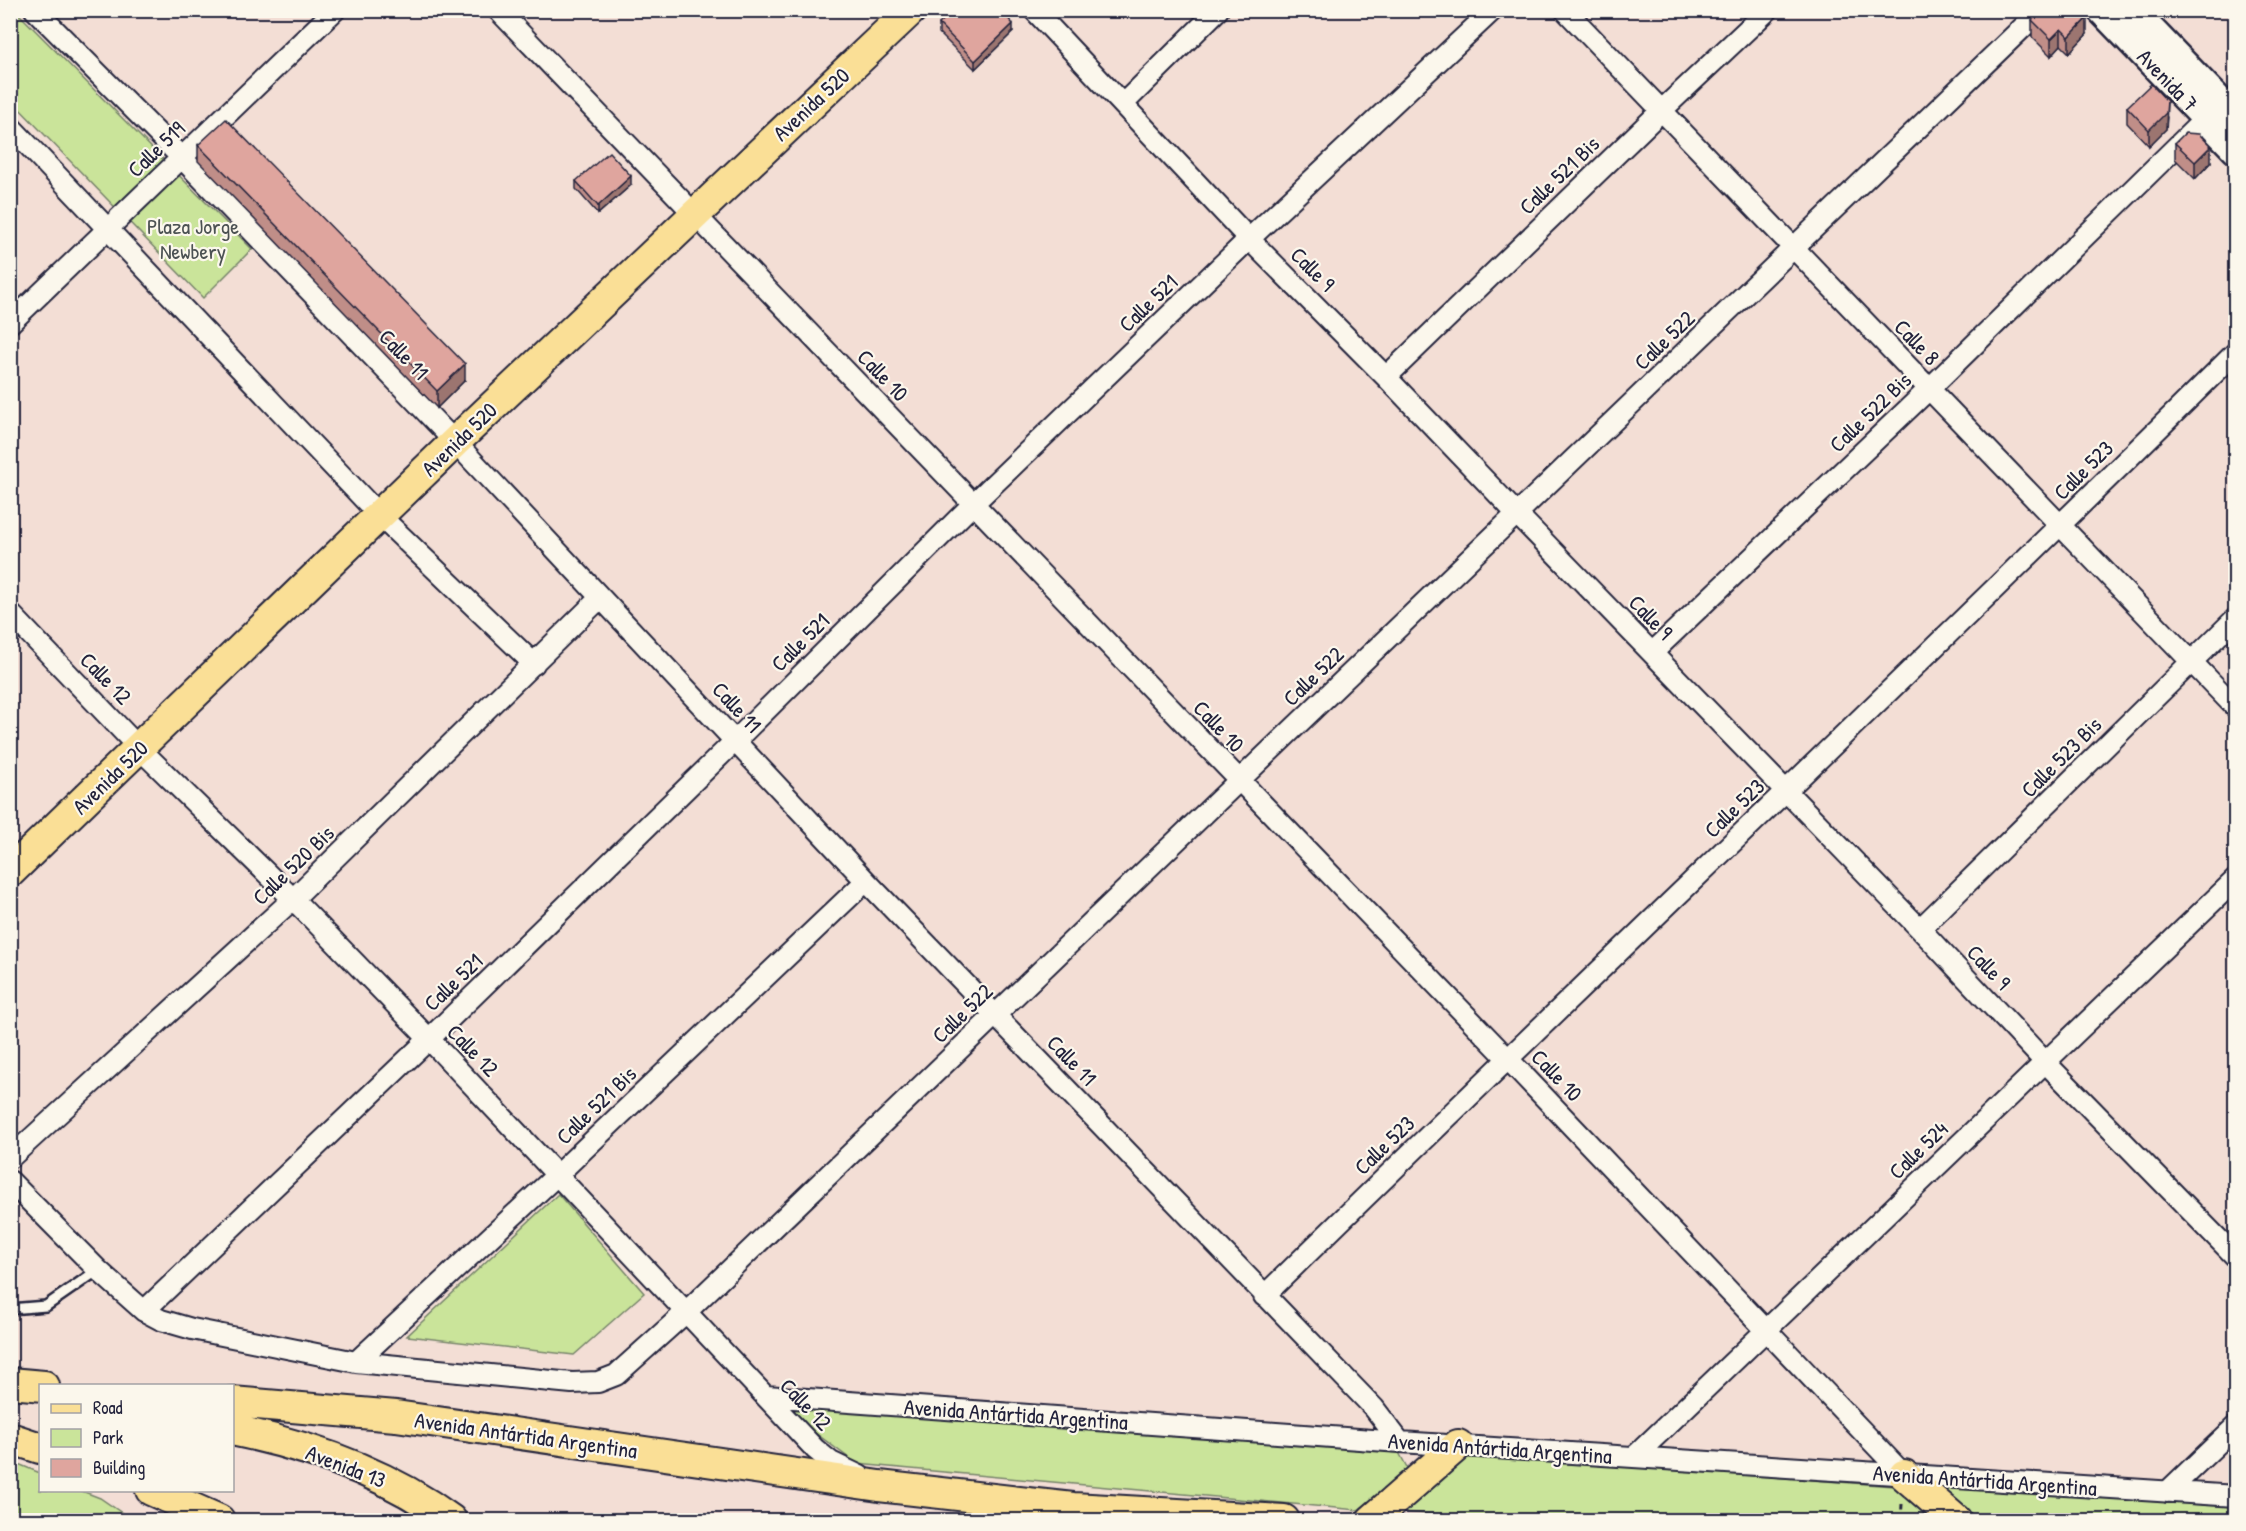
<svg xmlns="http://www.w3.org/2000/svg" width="2246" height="1531" font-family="'Patrick Hand',sans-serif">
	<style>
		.green { fill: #cae49a; stroke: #76836a; stroke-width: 1.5 }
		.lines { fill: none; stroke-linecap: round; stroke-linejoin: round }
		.lane-casing { stroke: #22223b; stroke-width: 14 }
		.street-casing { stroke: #22223b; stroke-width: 24 }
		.secondary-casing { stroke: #22223b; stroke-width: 32 }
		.primary-casing { stroke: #22223b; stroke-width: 34 }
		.path { stroke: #22223b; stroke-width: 3; stroke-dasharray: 6 4.5; stroke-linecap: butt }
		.lane { stroke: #fbf7ec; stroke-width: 9 }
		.street { stroke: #fbf7ec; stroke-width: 20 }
		.secondary { stroke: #fbf7ec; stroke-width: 27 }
		.primary { stroke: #fadf96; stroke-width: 30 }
		.wall { fill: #c08e88; stroke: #22223b; stroke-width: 1.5 }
		.shaded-wall { fill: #9c746f; stroke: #22223b; stroke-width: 1.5 }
		.building { fill: #dfa59e; stroke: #22223b; stroke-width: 1.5 }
		.labels { text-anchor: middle; stroke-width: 4.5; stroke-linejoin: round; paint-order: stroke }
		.street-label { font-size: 22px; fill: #22223b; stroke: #fbf7ec }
		.park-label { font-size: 22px; fill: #4c5253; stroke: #fbf7ec }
	</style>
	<rect width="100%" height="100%" fill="#f3ded5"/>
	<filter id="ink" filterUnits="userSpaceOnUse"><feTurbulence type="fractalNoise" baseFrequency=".0167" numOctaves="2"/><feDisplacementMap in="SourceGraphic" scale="12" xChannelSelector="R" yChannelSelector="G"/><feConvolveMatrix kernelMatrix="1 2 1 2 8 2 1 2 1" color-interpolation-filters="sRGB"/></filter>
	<g filter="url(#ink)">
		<path class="green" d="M 11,11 L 16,11 L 252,249 L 203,298 L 11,100 Z
			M 558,1194 L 644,1293 L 574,1355 L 407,1336 Z
			M 766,1396 L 1397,1449 L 1409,1471 L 1358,1510 L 857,1464 Z
			M 1469,1455 L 1907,1487 L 1938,1520 L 1509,1520 L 1401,1512 Z
			M 11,1461 L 40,1473 L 40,1490 L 82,1491 L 100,1498 L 132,1520 L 11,1520 Z
			M 1938,1487 L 2235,1507 L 2235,1520 L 1974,1520 Z"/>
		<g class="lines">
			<g class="lane-casing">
				<path id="lane" d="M 10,1309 L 46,1306 L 98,1270"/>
			</g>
			<g class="street-casing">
				<path id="street" d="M 35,10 L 181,157 L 455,442 L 866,881 L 1374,1408 L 1400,1442
					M 498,10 L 1507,1058 L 1904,1475
					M 1034,10 L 1249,239 L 1386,377 L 1517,514 L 1920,929 L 2045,1062 L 2236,1257
					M 1565,10 L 2236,708
					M 1124,103 L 1218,10
					M 10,126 L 379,515 L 534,664
					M 10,323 L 335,10
					M 1386,377 L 1661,111 L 1768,10
					M 10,613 L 139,748 L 293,899 L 429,1039 L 815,1449 L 831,1462 L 860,1476
					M 1653,652 L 1929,389 L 2215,109
					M 1920,929 L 2236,618
					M 10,1158 L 293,899 L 600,598
					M 10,1181 L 98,1270 L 144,1311 L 161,1320 L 192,1329 L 356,1362 L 572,1383 L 598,1382 L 616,1375 L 685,1313 L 2041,10
					M 1264,1296 C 1586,980 1915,671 2236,352
					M 144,1311 L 429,1039 L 736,740 L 974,503 L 1249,239 L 1493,10
					M 356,1362 L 558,1174 L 866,881
					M 766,1396 L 1400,1442 L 2236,1496
					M 1634,1457 L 2236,879
					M 2167,1492 L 2236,1426"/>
			</g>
			<g class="secondary-casing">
				<path id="secondary" d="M 2101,10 L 2236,150
					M 2132,10 L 2236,118"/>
			</g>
			<g class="primary-casing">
				<path id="primary" d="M 10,872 L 455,442 L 911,10
					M 10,1383 L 44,1386
					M 232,1402 L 396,1416 L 879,1486 L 1073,1508 L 1284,1520
					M 232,1430 C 310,1446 387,1473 451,1520
					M 10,1438 L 40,1448
					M 1904,1475 L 1956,1520
					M 151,1490 L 219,1520
					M 1372,1520 L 1458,1445"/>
			</g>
			<path class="path" d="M 1901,1520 L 1902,1504"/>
			<use href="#lane" class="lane"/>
			<use href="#street" class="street"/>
			<use href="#secondary" class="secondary"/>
			<use href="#primary" class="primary"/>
		</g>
		<path class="wall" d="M 2032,20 L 2087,34 L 2069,53 L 2061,45 L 2051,56 L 2032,37 Z
			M 939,24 L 1013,32 L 975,69 L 939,33 Z
			M 2127,107 L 2167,117 L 2166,129 L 2149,146 L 2127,123 Z
			M 2175,143 L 2211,162 L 2195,179 L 2175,159 Z
			M 198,145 L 465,380 L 437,408 L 198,161 Z
			M 576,181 L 631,185 L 598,214 L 576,189 Z"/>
		<path class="shaded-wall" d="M 2087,18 L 2087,34 L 2069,53 L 2069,37 Z
			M 1013,24 L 1013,32 L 975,69 L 975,61 Z
			M 2061,29 L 2061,45 L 2051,56 L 2051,39 Z
			M 2167,101 L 2166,129 L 2149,146 L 2149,130 Z
			M 2211,146 L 2211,162 L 2195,179 L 2195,162 Z
			M 631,176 L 631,185 L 598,214 L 598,206 Z
			M 465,364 L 465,380 L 437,408 L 437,391 Z"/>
		<path class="building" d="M 954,10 L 1001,10 L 1013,24 L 975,61 L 939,24 Z
			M 2041,10 L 2079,10 L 2087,18 L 2069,37 L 2061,29 L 2051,39 L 2032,20 Z
			M 2151,84 L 2167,101 L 2166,113 L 2149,130 L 2127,107 Z
			M 226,119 L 465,364 L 437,391 L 198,145 Z
			M 2185,133 L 2199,134 L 2211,146 L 2195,162 L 2175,143 Z
			M 609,152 L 631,176 L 598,206 L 576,181 Z"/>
	</g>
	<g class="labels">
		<g class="street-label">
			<text transform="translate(2168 80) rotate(46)" y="8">Avenida 7</text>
			<text transform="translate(811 104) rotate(-43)" y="8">Avenida 520</text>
			<text transform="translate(156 149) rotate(-44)" y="8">Calle 519</text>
			<text transform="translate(1559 175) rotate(-44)" y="8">Calle 521 Bis</text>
			<text transform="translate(1313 269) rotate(45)" y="8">Calle 9</text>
			<text transform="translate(1148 303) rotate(-44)" y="8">Calle 521</text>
			<text transform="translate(1664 340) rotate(-44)" y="8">Calle 522</text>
			<text transform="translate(1917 342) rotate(46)" y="8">Calle 8</text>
			<text transform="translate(404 354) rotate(46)" y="8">Calle 11</text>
			<text transform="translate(883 375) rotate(46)" y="8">Calle 10</text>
			<text transform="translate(1870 412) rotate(-44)" y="8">Calle 522 Bis</text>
			<text transform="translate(459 439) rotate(-44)" y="8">Avenida 520</text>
			<text transform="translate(2083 470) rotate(-45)" y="8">Calle 523</text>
			<text transform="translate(1651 617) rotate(46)" y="8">Calle 9</text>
			<text transform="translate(800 642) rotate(-45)" y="8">Calle 521</text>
			<text transform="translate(1313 676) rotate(-44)" y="8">Calle 522</text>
			<text transform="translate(106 678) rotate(46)" y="8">Calle 12</text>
			<text transform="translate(737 707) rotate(47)" y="8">Calle 11</text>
			<text transform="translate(1219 726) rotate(46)" y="8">Calle 10</text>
			<text transform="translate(2061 757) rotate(-45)" y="8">Calle 523 Bis</text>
			<text transform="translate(110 777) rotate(-44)" y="8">Avenida 520</text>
			<text transform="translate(1734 808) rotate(-44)" y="8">Calle 523</text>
			<text transform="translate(293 865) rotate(-44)" y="8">Calle 520 Bis</text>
			<text transform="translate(1989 967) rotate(47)" y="8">Calle 9</text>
			<text transform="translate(453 982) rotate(-44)" y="8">Calle 521</text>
			<text transform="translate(962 1013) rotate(-44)" y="8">Calle 522</text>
			<text transform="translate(473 1050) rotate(46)" y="8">Calle 12</text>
			<text transform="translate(1072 1060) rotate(46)" y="8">Calle 11</text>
			<text transform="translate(1557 1075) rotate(46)" y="8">Calle 10</text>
			<text transform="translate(596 1105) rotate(-44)" y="8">Calle 521 Bis</text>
			<text transform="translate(1384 1145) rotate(-44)" y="8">Calle 523</text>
			<text transform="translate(1918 1150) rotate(-44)" y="8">Calle 524</text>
			<text transform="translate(806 1404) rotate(46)" y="8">Calle 12</text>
			<text transform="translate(1016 1414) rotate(4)" y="8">Avenida Antártida Argentina</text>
			<text transform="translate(526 1435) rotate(8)" y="8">Avenida Antártida Argentina</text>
			<text transform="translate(1500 1448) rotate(4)" y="8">Avenida Antártida Argentina</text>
			<text transform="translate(346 1466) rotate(21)" y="8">Avenida 13</text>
			<text transform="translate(1985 1480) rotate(4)" y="8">Avenida Antártida Argentina</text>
		</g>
		<g class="park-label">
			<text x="193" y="234">Plaza Jorge<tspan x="193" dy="25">Newbery</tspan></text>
		</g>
	</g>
	<rect width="2246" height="1531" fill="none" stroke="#fbf7ec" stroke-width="36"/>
	<rect x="18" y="18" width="2210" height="1495" fill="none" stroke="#22223b" stroke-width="2" filter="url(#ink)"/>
	<rect x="39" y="1384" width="195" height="108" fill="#fbf7ec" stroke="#a4a2a5" stroke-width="1.5"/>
	<rect x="51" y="1404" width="30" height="9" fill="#fadf96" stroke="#a4a2a5" stroke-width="1.5"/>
	<text x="93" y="1414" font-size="18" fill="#22223b">Road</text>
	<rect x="51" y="1429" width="30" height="18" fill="#cae49a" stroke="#a4a2a5" stroke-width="1.5"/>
	<text x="93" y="1444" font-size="18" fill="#22223b">Park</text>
	<rect x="51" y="1459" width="30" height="18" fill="#dfa59e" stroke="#a4a2a5" stroke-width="1.5"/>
	<text x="93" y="1474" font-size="18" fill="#22223b">Building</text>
</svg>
